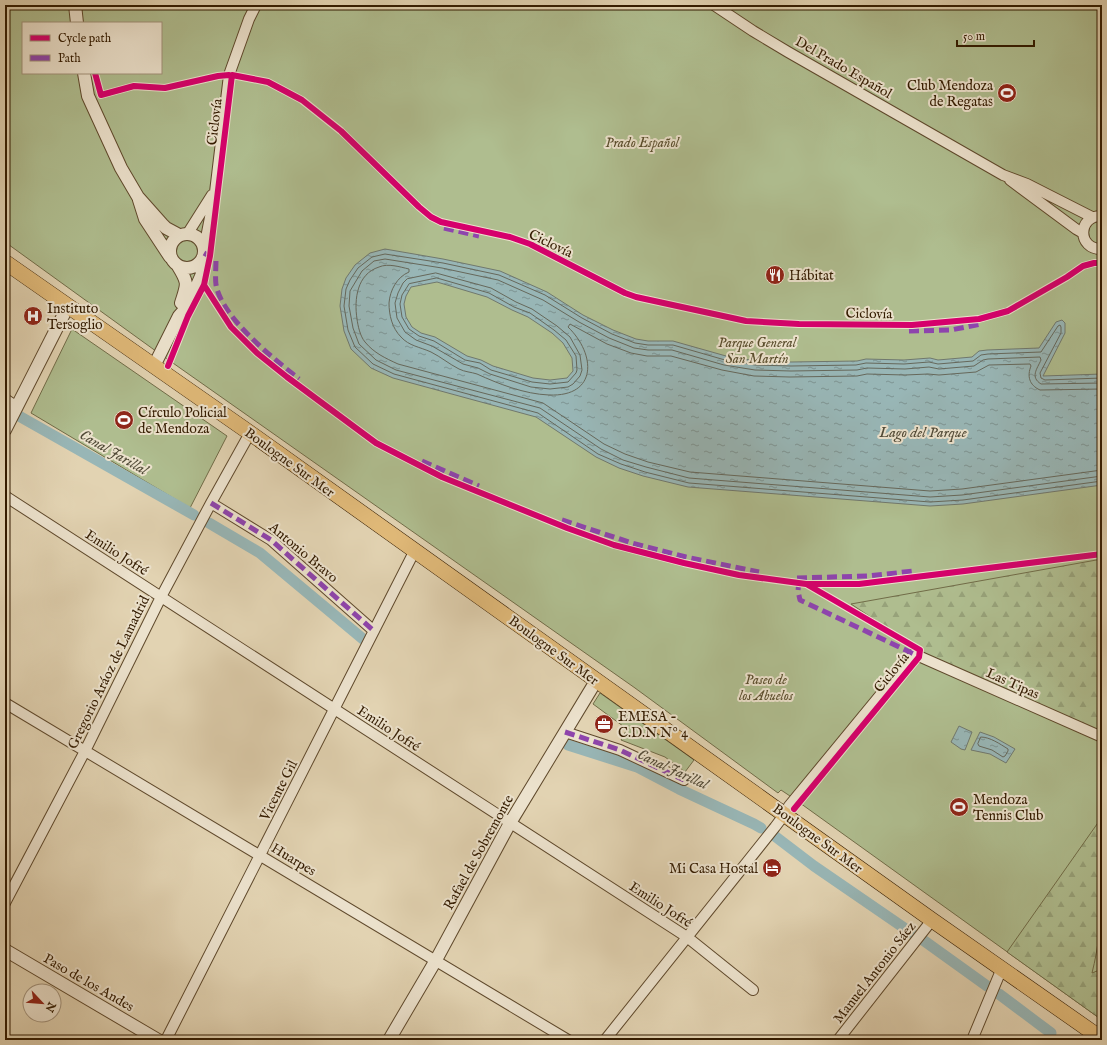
<svg xmlns="http://www.w3.org/2000/svg" width="1107" height="1045" font-family="'IM FELL English',serif">
	<style>
		.green { fill: #afbd8f; stroke: #716c48; fill-rule: evenodd }
		.forest { fill: url(#forest-firs); stroke: #716c48 }
		.water { fill: url(#water-ripples); stroke: #70786d; fill-rule: evenodd }
		.lines { fill: none; stroke-linecap: round; stroke-linejoin: round }
		.shore { stroke: #66685b; stroke-width: 1 }
		.canal { stroke: #98b6b6; stroke-width: 11 }
		.minor-casing { stroke: #5f492c; stroke-width: 12 }
		.tertiary-casing { stroke: #5f492c; stroke-width: 14 }
		.primary-casing { stroke: #331b00; stroke-width: 16 }
		.minor { stroke: #ece2cd; stroke-width: 10 }
		.tertiary { stroke: #ece2cd; stroke-width: 12 }
		.primary { stroke: #e1ba79; stroke-width: 15 }
		.quiet { stroke: #8e44ad; stroke-width: 5; stroke-dasharray: 10 5; stroke-linecap: butt }
		.cycleway-casing { stroke: #ece2cd; stroke-width: 8 }
		.cycleway { stroke: #d6006c; stroke-width: 6 }
		.labels { text-anchor: middle; stroke-width: 4; stroke-linejoin: round; paint-order: stroke }
		.street-label { font-size: 14px; fill: #331b00; stroke: #ece2cd }
		.poi-label { font-size: 14px; fill: #331b00; stroke: #ece2cd; text-anchor: start }
		.park-label { font-size: 14px; font-style: italic; fill: #584c2b; stroke: #ece2cd }
		.water-label { font-size: 15px; font-style: italic; fill: #514a37; stroke: #ece2cd }
	</style>
	<defs>
		<pattern id="forest-firs" width="22" height="20" patternUnits="userSpaceOnUse"><rect width="22" height="20" fill="#afbd8f"/><path d="M5 1l3.5 6h-7zM16 11l3.5 6h-7z" fill="#97a27a"/></pattern>
		<pattern id="water-ripples" width="26" height="14" patternUnits="userSpaceOnUse"><rect width="26" height="14" fill="#98b6b6"/><path d="M2 4q2-2 4 0t4 0M15 11q2-2 4 0t4 0" fill="none" stroke="#7d9392"/></pattern>
	</defs>
	<rect width="100%" height="100%" fill="#e2d3b2"/>
	<filter id="stains"><feTurbulence type="fractalNoise" baseFrequency=".005" numOctaves="4"/><feColorMatrix values="0 0 0 0 .2 0 0 0 0 .09 0 0 0 0 .02 0 0 0 .5 -.17"/></filter>
	<radialGradient id="worn" r=".72"><stop offset=".6" stop-color="#630" stop-opacity="0"/><stop offset="1" stop-color="#630" stop-opacity=".3"/></radialGradient>
	<path class="green" d="M 5,5 L 1102,5 L 1102,1020 L 793,798 L 781,790 L 778,793 L 635,688 L 153,349 L 5,242 ZM 23,23 L 161,23 L 161,73 L 23,73 Z
		M 72,329 L 227,436 L 190,508 L 31,413 Z
		M 600,693 L 694,760 L 685,772 L 665,757 L 621,740 L 627,729 L 593,704 Z"/>
	<path class="forest" d="M 1102,559 L 1102,737 L 919,657 L 920,650 L 851,604 Z
		M 1102,817 C 1102,869 1105,922 1092,973 L 1102,969 L 1102,1020 L 1007,952 Z"/>
	<path class="water" d="M 385,249 L 443,259 L 500,271 L 547,292 L 583,315 L 613,330 L 636,339 L 648,341 L 673,341 L 726,356 L 756,361 L 791,362 L 857,361 L 866,359 L 904,360 L 930,358 L 938,360 L 972,357 L 979,351 L 987,350 L 1039,348 L 1056,322 L 1062,320 L 1065,323 L 1065,333 L 1043,376 L 1102,374 L 1102,485 L 963,504 L 930,506 L 688,487 L 643,476 L 619,468 L 596,457 L 536,417 L 393,378 L 371,368 L 351,349 L 344,331 L 340,306 L 342,289 L 346,278 L 355,265 L 370,253 ZM 437,282 L 487,297 L 512,310 L 528,317 L 552,333 L 563,343 L 572,358 L 573,371 L 567,378 L 550,380 L 533,378 L 493,366 L 481,360 L 467,356 L 435,337 L 421,333 L 412,327 L 406,317 L 404,304 L 406,296 L 411,287 Z
		M 959,726 L 972,732 L 965,750 L 961,749 L 951,742 Z
		M 980,732 L 994,737 L 1015,749 L 1006,763 L 990,754 L 971,750 Z"/>
	<g class="lines">
		<path class="shore" d="M 436,273 L 491,288 L 516,302 L 532,309 L 557,326 L 570,337 L 580,355 L 582,370 L 580,376 L 573,384 L 568,387 L 550,389 L 531,387 L 490,374 L 478,368 L 463,364 L 432,346 L 416,340 L 405,332 L 397,318 L 395,303 L 398,293 L 403,283 L 407,279 Z
			M 437,278 L 489,293 L 514,307 L 530,313 L 554,330 L 566,340 L 576,356 L 577,370 L 576,373 L 568,382 L 550,384 L 532,382 L 491,370 L 480,363 L 465,360 L 434,341 L 419,336 L 409,329 L 402,317 L 400,304 L 402,295 L 409,284 Z
			M 1102,378 L 1045,380 L 1041,378 L 1040,373 L 1061,333 L 1061,327 L 1060,325 L 1058,326 L 1041,352 L 988,354 L 981,355 L 973,361 L 938,364 L 929,362 L 904,364 L 866,363 L 856,365 L 791,366 L 755,365 L 725,360 L 673,345 L 648,345 L 635,343 L 612,334 L 582,318 L 545,295 L 499,275 L 443,263 L 385,254 L 372,257 L 358,268 L 350,280 L 346,289 L 344,306 L 348,330 L 355,347 L 373,364 L 394,374 L 538,413 L 598,454 L 621,464 L 645,472 L 689,483 L 930,502 L 963,500 L 1102,481
			M 1102,383 L 1041,384 C 1030,377 1037,369 1041,360 L 1040,357 L 988,359 L 983,360 L 974,366 L 939,369 L 929,367 L 905,369 L 867,368 L 857,370 L 791,371 L 755,370 L 724,365 L 672,350 L 648,350 L 634,348 L 609,338 L 579,322 L 543,300 L 498,280 L 442,268 L 385,259 L 374,261 L 362,271 L 350,291 L 349,306 L 353,328 L 359,344 L 376,360 L 396,370 L 540,408 L 601,449 L 623,460 L 646,467 L 689,478 L 930,497 L 962,495 L 1102,476
			M 1102,389 L 1040,390 C 1029,385 1027,376 1031,366 L 1030,364 L 989,365 L 976,372 L 939,375 L 928,374 L 905,375 L 867,374 L 857,376 L 790,377 L 754,376 L 722,370 L 671,356 L 647,356 L 631,353 L 607,344 L 570,324 L 568,327 C 596,354 598,397 549,395 C 524,394 499,384 477,374 C 471,372 465,372 459,369 C 449,364 441,357 431,352 C 420,347 409,346 401,337 C 392,328 389,315 389,303 C 390,290 397,277 409,272 L 409,269 C 400,267 388,263 379,267 C 357,274 354,299 357,319 C 358,326 360,336 365,342 C 374,353 385,358 398,364 L 543,403 L 604,444 L 625,454 L 648,462 L 690,472 L 930,491 L 962,489 L 1102,470
			M 981,737 C 990,737 1000,744 1008,749 L 1008,751 L 1005,756 L 1003,757 L 992,750 L 979,746 L 978,744 Z"/>
		<path class="canal" d="M 19,416 L 194,515
			M 209,523 L 260,553 L 363,639
			M 568,745 L 637,767 L 679,789 L 754,824 L 761,828
			M 776,837 L 814,866 L 913,934
			M 923,940 L 987,986
			M 999,994 L 1051,1033"/>
		<g class="minor-casing">
			<path id="minor" d="M 714,5 L 753,31 L 788,52 L 1003,175 L 1027,184 L 1092,217
				M 1010,180 L 1076,229 L 1083,233
				M 1102,216 C 1077,215 1077,250 1102,249
				M 188,233 L 212,195
				M 204,248 L 215,192 L 229,75 L 249,19 L 256,5
				M 5,399 L 17,407
				M 5,496 L 687,937 L 753,990
				M 211,503 L 271,540 L 374,631
				M 5,703 L 568,1040
				M 565,732 L 620,750 L 684,780
				M 5,903 L 85,751 L 161,597 L 211,503 L 250,433
				M 166,1040 L 414,552
				M 605,1040 L 775,827 L 784,815 L 789,806 L 914,654 L 1102,737
				M 838,1040 L 932,920
				M 972,1040 L 1002,968"/>
		</g>
		<g class="tertiary-casing">
			<path id="tertiary" d="M 75,5 L 77,23
				M 84,73 L 88,96 L 121,168 L 138,197 L 162,224 L 166,228 L 179,235
				M 139,200 L 145,219 L 170,257
				M170 251a17 17 0 1 1 34 0a17 17 0 1 1-34 0Z
				M 178,266 C 189,284 187,284 181,303
				M 154,366 L 179,316 L 188,306 L 202,274 L 200,263
				M 5,430 L 68,306
				M 5,950 L 158,1040
				M 389,1040 L 436,960 L 510,823 L 596,681"/>
		</g>
		<g class="primary-casing">
			<path id="primary" d="M 5,262 L 250,433 L 932,920 L 1102,1039"/>
		</g>
		<use href="#minor" class="minor"/>
		<use href="#tertiary" class="tertiary"/>
		<use href="#primary" class="primary"/>
		<path class="quiet" d="M 444,228 L 479,236
			M 204,253 L 216,260 C 216,268 215,277 216,285 C 222,318 274,359 299,379
			M 909,331 L 951,330 L 981,324
			M 422,461 L 479,486
			M 211,503 L 271,540 L 374,631
			M 562,520 L 632,543 L 686,557 L 759,572
			M 797,578 L 868,576 L 914,571
			M 799,580 L 798,591 L 800,600 L 914,654
			M 565,732 L 620,750 L 684,780"/>
		<g class="cycleway-casing">
			<path id="cycleway" d="M 95,73 L 101,95 L 134,86 L 165,88 L 218,76 L 229,75
				M 204,285 L 231,327 L 257,353 L 287,377 L 376,443 L 442,477 L 567,528 L 614,545 L 684,563 L 739,575 L 806,584 L 859,584 L 1102,554
				M 168,366 L 188,316 L 204,285 L 210,256 L 232,75 L 268,82 L 302,100 L 341,131 L 419,207 L 431,217 L 441,222 L 510,237 L 530,244 L 625,293 L 636,297 L 746,321 L 799,324 L 912,325 L 979,319 L 1008,311 L 1067,277 L 1083,266 L 1094,263 L 1102,263
				M 794,809 L 919,657 L 920,650 L 808,585"/>
		</g>
		<use href="#cycleway" class="cycleway"/>
	</g>
	<defs>
		<g id="stadium-disc" transform="scale(1)"><circle r="9.5" fill="#8f2418" stroke="#ece2cd"/><path d="M0-5a6.5 5 0 1 0 0 10a6.5 5 0 1 0 0-10ZM-3.5-1.8h7v3.6h-7Z" fill="#fff"/></g>
		<g id="restaurant-disc" transform="scale(1)"><circle r="9.5" fill="#8f2418" stroke="#ece2cd"/><path d="M-5-6h1v4h1v-4h1v4h1v-4h1v5L-1.5 .5V6h-2V.5L-5-1ZM5-6V6H3V1.5H1.5Q1.5-4 5-6Z" fill="#fff"/></g>
		<g id="hospital-disc" transform="scale(1)"><circle r="9.5" fill="#8f2418" stroke="#ece2cd"/><path d="M-5-5h3v3.5h4V-5h3V5h-3V1.5h-4V5h-3Z" fill="#fff"/></g>
		<g id="office-disc" transform="scale(1)"><circle r="9.5" fill="#8f2418" stroke="#ece2cd"/><path d="M-6-3h4V-5.5h4V-3h4V5H-6ZM-1-4.5V-3h2v-1.5ZM-6 0V1H6V0Z" fill="#fff"/></g>
		<g id="hotel-disc" transform="scale(1)"><circle r="9.5" fill="#8f2418" stroke="#ece2cd"/><path d="M-6-4.5h1.5V1H6V5H4.5V3h-9V5H-6ZM-4 0a1.8 1.8 0 1 1 3.6 0ZM.5 0V-2.5h3Q6-2.5 6 0Z" fill="#fff"/></g>
	</defs>
	<g fill-rule="evenodd">
		<use href="#stadium-disc" x="1007" y="93"/>
		<use href="#restaurant-disc" x="775" y="275"/>
		<use href="#hospital-disc" x="33" y="316"/>
		<use href="#stadium-disc" x="124" y="420"/>
		<use href="#office-disc" x="604" y="724"/>
		<use href="#stadium-disc" x="959" y="807"/>
		<use href="#hotel-disc" x="772" y="868"/>
	</g>
	<g class="labels">
		<g class="street-label">
			<text transform="translate(844 67) rotate(30)" y="5">Del Prado Español</text>
			<text transform="translate(214 122) rotate(-83)" y="5">Ciclovía</text>
			<text transform="translate(551 243) rotate(26)" y="5">Ciclovía</text>
			<text transform="translate(869 313) rotate(1)" y="5">Ciclovía</text>
			<text transform="translate(290 462) rotate(36)" y="5">Boulogne Sur Mer</text>
			<text transform="translate(117 552) rotate(33)" y="5">Emilio Jofré</text>
			<text transform="translate(304 552) rotate(40)" y="5">Antonio Bravo</text>
			<text transform="translate(554 650) rotate(36)" y="5">Boulogne Sur Mer</text>
			<text transform="translate(108 672) rotate(-64)" y="5">Gregorio Aráoz de Lamadrid</text>
			<text transform="translate(891 672) rotate(-51)" y="5">Ciclovía</text>
			<text transform="translate(1013 683) rotate(24)" y="5">Las Tipas</text>
			<text transform="translate(389 728) rotate(33)" y="5">Emilio Jofré</text>
			<text transform="translate(278 790) rotate(-63)" y="5">Vicente Gil</text>
			<text transform="translate(818 838) rotate(36)" y="5">Boulogne Sur Mer</text>
			<text transform="translate(478 852) rotate(-61)" y="5">Rafael de Sobremonte</text>
			<text transform="translate(294 859) rotate(31)" y="5">Huarpes</text>
			<text transform="translate(661 904) rotate(33)" y="5">Emilio Jofré</text>
			<text transform="translate(874 972) rotate(-52)" y="5">Manuel Antonio Sáez</text>
			<text transform="translate(89 982) rotate(30)" y="5">Paso de los Andes</text>
		</g>
		<g class="poi-label">
			<text x="993" y="90" text-anchor="end">Club Mendoza<tspan x="993" dy="16">de Regatas</tspan></text>
			<text x="789" y="280">Hábitat</text>
			<text x="47" y="313">Instituto<tspan x="47" dy="16">Tersoglio</tspan></text>
			<text x="138" y="417">Círculo Policial<tspan x="138" dy="16">de Mendoza</tspan></text>
			<text x="618" y="721">EMESA -<tspan x="618" dy="16">C.D.N Nº 4</tspan></text>
			<text x="973" y="804">Mendoza<tspan x="973" dy="16">Tennis Club</tspan></text>
			<text x="758" y="873" text-anchor="end">Mi Casa Hostal</text>
		</g>
		<g class="park-label">
			<text x="642" y="147">Prado Español</text>
			<text x="757" y="347">Parque General<tspan x="757" dy="16">San Martín</tspan></text>
			<text x="766" y="684">Paseo de<tspan x="766" dy="16">los Abuelos</tspan></text>
		</g>
		<g class="water-label">
			<text x="923" y="437">Lago del Parque</text>
			<text transform="translate(114 452) rotate(30)" y="5">Canal Jarillal</text>
			<text transform="translate(673 769) rotate(25)" y="5">Canal Jarillal</text>
		</g>
	</g>
	<rect width="1107" height="1045" fill="none" stroke="#e2d3b2" stroke-width="20"/>
	<rect x="6" y="6" width="1095" height="1033" fill="none" stroke="#331b00" stroke-width="2"/>
	<rect x="10" y="10" width="1087" height="1025" fill="none" stroke="#331b00"/>
	<rect x="22" y="22" width="140" height="52" fill="#ece2cd" stroke="#a2927b"/>
	<rect x="30" y="35" width="20" height="6" fill="#d6006c" stroke="#a2927b"/>
	<text x="58" y="42" font-size="12" fill="#331b00">Cycle path</text>
	<rect x="30" y="55" width="20" height="6" fill="#8e44ad" stroke="#a2927b"/>
	<text x="58" y="62" font-size="12" fill="#331b00">Path</text>
	<g transform="translate(42 1003) rotate(116)"><circle r="19" fill="#ece2cd" stroke="#a2927b"/>
	<path d="M0-3L7 15L0 10L-7 15Z" fill="#8f2418"/>
	<text y="-6" font-size="11" font-weight="bold" text-anchor="middle" fill="#331b00">N</text>
	</g>
	<path d="M957 40v6h77v-6" fill="none" stroke="#331b00" stroke-width="2"/>
	<text x="963" y="40" font-size="12" fill="#331b00" stroke="#ece2cd" stroke-width="3" paint-order="stroke">50 m</text>
	<rect width="100%" height="100%" filter="url(#stains)"/>
	<rect width="100%" height="100%" fill="url(#worn)"/>
</svg>
